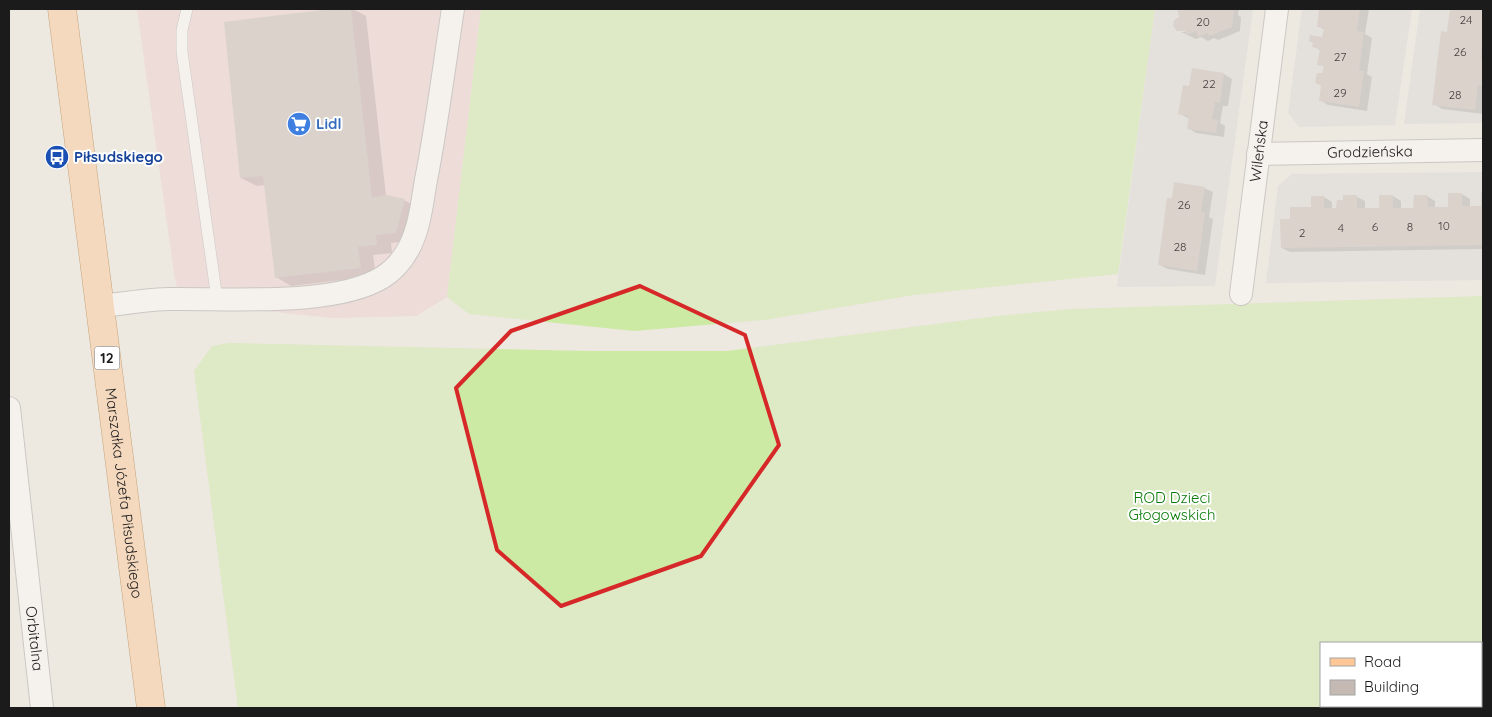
<svg xmlns="http://www.w3.org/2000/svg" width="1492" height="717" font-family="Quicksand,sans-serif">
	<style>
		.residential { fill: #dad8d8 }
		.commercial { fill: #efced0 }
		.grass { fill: #cdeaa4; fill-rule: evenodd }
		.shadow { fill: #0003 }
		.building { fill: #c5b9b4 }
		.lines { fill: none; stroke-linecap: round; stroke-linejoin: round }
		.service-casing { stroke: #a2a2a2; stroke-width: 12 }
		.minor-casing { stroke: #a2a2a2; stroke-width: 24 }
		.primary-casing { stroke: #935500; stroke-width: 29 }
		.service { stroke: #fff; stroke-width: 11 }
		.minor { stroke: #fff; stroke-width: 22 }
		.primary { stroke: #fec795; stroke-width: 28 }
		.marked { fill: none; stroke: #d62828; stroke-width: 4; stroke-linejoin: round }
		.labels { text-anchor: middle; stroke-width: 4; stroke-linejoin: round; paint-order: stroke }
		.number-label { font-size: 12px; fill: #464241 }
		.shield { fill: #fff; stroke: #5f5f5f; stroke-width: 1 }
		.shield-label { font-size: 14px; font-weight: bold; fill: #1b1b1b }
		.shop-label { font-size: 15px; font-weight: bold; fill: #366cbe; stroke: #fff; text-anchor: start }
		.street-label { font-size: 15px; fill: #1b1b1b; stroke: #fff }
		.transit-label { font-size: 15px; font-weight: bold; fill: #164399; stroke: #fff; text-anchor: start }
		.park-label { font-size: 15px; fill: #097a08; stroke: #fff }
	</style>
	<rect width="100%" height="100%" fill="#ede8e0"/>
	<path class="residential" d="M 1155,9 L 1253,9 L 1215,286 L 1117,287 Z
		M 1302,9 L 1412,9 L 1395,125 L 1299,127 L 1288,113 Z
		M 1420,9 L 1483,9 L 1483,123 L 1404,124 Z
		M 1483,172 L 1483,280 L 1266,283 L 1278,186 L 1292,174 Z"/>
	<path class="commercial" d="M 137,9 L 481,9 L 447,297 L 416,316 L 332,318 L 180,302 L 174,273 Z"/>
	<path class="grass" d="M 481,9 L 1155,9 L 1118,274 L 914,295 L 765,320 L 634,331 L 469,314 L 447,297 Z
		M 1483,296 L 1483,708 L 238,708 L 194,371 L 212,346 L 229,343 L 588,351 L 727,351 L 997,316 L 1070,309 ZM 1321,643 L 1481,643 L 1481,706 L 1321,706 Z"/>
	<path class="shadow" d="M 341,9 L 353,9 L 366,16 L 386,196 L 404,200 L 420,209 L 411,241 L 391,243 L 392,253 L 373,255 L 376,276 L 291,286 L 276,277 L 265,185 L 257,186 L 241,178 L 225,23 Z
		M 1178,9 L 1239,9 L 1238,15 L 1241,17 L 1240,31 L 1218,40 L 1214,38 L 1208,41 L 1201,37 L 1196,39 L 1181,32 L 1191,32 L 1177,30 L 1180,17 Z
		M 1321,9 L 1369,9 L 1365,34 L 1372,38 L 1367,74 L 1372,77 L 1367,111 L 1328,105 L 1320,100 L 1322,86 L 1316,83 L 1323,75 L 1325,67 L 1319,64 L 1321,51 L 1313,46 L 1314,43 L 1310,41 L 1323,38 L 1325,30 L 1318,26 Z
		M 1452,9 L 1483,9 L 1483,114 L 1442,109 L 1434,104 Z
		M 1224,74 L 1232,79 L 1228,106 L 1223,106 L 1220,123 L 1225,126 L 1224,137 L 1196,133 L 1188,128 L 1190,119 L 1180,114 L 1190,87 Z
		M 1204,188 L 1213,192 L 1209,217 L 1213,219 L 1205,275 L 1168,269 L 1160,265 L 1173,200 Z
		M 1482,193 L 1483,249 L 1290,252 L 1282,248 L 1291,220 L 1312,208 L 1324,197 L 1332,202 L 1332,209 L 1338,209 L 1345,201 L 1345,197 L 1357,197 L 1365,201 L 1365,209 L 1380,209 L 1393,196 L 1401,201 L 1401,209 L 1415,209 L 1427,196 L 1435,201 L 1435,208 L 1449,208 L 1449,194 L 1462,194 L 1470,199 L 1470,207 L 1482,207 Z"/>
	<path class="building" d="M 331,9 L 351,9 L 372,197 L 387,195 L 405,199 L 396,233 L 376,235 L 377,245 L 358,247 L 361,268 L 275,278 L 263,176 L 240,178 L 224,22 Z
		M 1177,9 L 1230,9 L 1234,11 L 1232,27 L 1209,36 L 1207,33 L 1198,37 L 1196,31 L 1187,35 L 1185,31 L 1177,31 L 1173,26 L 1174,20 L 1179,17 Z
		M 1319,9 L 1360,9 L 1357,31 L 1364,32 L 1359,71 L 1364,71 L 1359,107 L 1319,101 L 1321,85 L 1315,83 L 1317,73 L 1322,73 L 1324,66 L 1317,65 L 1320,49 L 1312,47 L 1313,42 L 1309,42 L 1310,35 L 1322,37 L 1324,28 L 1317,27 Z
		M 1450,9 L 1483,9 L 1481,60 L 1483,60 L 1483,86 L 1478,85 L 1475,110 L 1432,105 L 1441,31 L 1447,32 Z
		M 1192,68 L 1224,73 L 1220,103 L 1215,102 L 1212,119 L 1218,120 L 1216,133 L 1187,129 L 1189,116 L 1178,114 L 1183,85 L 1189,86 Z
		M 1174,182 L 1205,187 L 1201,212 L 1205,213 L 1197,271 L 1158,265 L 1167,198 L 1172,198 Z
		M 1481,192 L 1483,192 L 1483,245 L 1281,248 L 1280,219 L 1290,219 L 1290,207 L 1311,207 L 1311,196 L 1324,196 L 1324,208 L 1336,208 L 1337,200 L 1343,200 L 1343,195 L 1357,195 L 1357,208 L 1379,208 L 1379,195 L 1393,195 L 1393,208 L 1413,208 L 1414,195 L 1427,195 L 1428,207 L 1448,207 L 1448,193 L 1462,193 L 1462,206 L 1481,206 Z"/>
	<g class="lines">
		<g class="service-casing">
			<path id="service" d="M 187,9 L 182,30 L 182,52 L 217,299"/>
		</g>
		<g class="minor-casing">
			<g id="minor">
				<path id="s1" d="M 1258,154 L 1483,150"/>
				<path id="s2" d="M 1241,294 L 1277,9"/>
				<path d="M 100,306 C 123,304 148,299 171,299 C 229,298 335,307 383,277 C 394,270 404,258 410,246 C 420,226 422,202 426,180 C 437,124 444,66 453,9"/>
				<path id="s3" d="M 9,408 L 42,708"/>
			</g>
		</g>
		<g class="primary-casing">
			<g id="primary">
				<path id="s4" d="M 62,9 L 151,708"/>
			</g>
		</g>
		<use href="#service" class="service"/>
		<use href="#minor" class="minor"/>
		<use href="#primary" class="primary"/>
	</g>
	<path d="M0 0H1492V717H0ZM 640,286 L 745,335 L 779,445 L 701,556 L 561,606 L 497,550 L 456,388 L 511,331 Z" fill="#ede8e0" fill-opacity=".55" fill-rule="evenodd"/>
	<path class="marked" d="M 640,286 L 745,335 L 779,445 L 701,556 L 561,606 L 497,550 L 456,388 L 511,331 Z"/>
	<defs>
		<g id="supermarket-disc" transform="scale(1.25)"><circle r="9.5" fill="#3f7fe0" stroke="#fff"/><path d="M-6-5.5h2.5l.6 2H6L4.5 2H-2.5L-4.4-4H-6ZM-1.5 3.2a1.3 1.3 0 1 0 .1 0ZM3 3.2a1.3 1.3 0 1 0 .1 0Z" fill="#fff"/></g>
		<g id="bus-disc" transform="scale(1.25)"><circle r="9.5" fill="#1a4fb4" stroke="#fff"/><path d="M-5-6H5V4H4V6H2V4H-2V6H-4V4H-5ZM-3.5-4V0h7V-4ZM-3.5 1.2v1.5H-2V1.2ZM2 1.2v1.5H3.5V1.2Z" fill="#fff"/></g>
	</defs>
	<g fill-rule="evenodd">
		<use href="#supermarket-disc" x="299" y="124"/>
		<use href="#bus-disc" x="57" y="157"/>
	</g>
	<g class="labels">
		<g class="number-label">
			<text x="1466" y="24">24</text>
			<text x="1203" y="26">20</text>
			<text x="1460" y="56">26</text>
			<text x="1340" y="61">27</text>
			<text x="1209" y="88">22</text>
			<text x="1340" y="97">29</text>
			<text x="1455" y="99">28</text>
			<text x="1184" y="209">26</text>
			<text x="1444" y="230">10</text>
			<text x="1375" y="231">6</text>
			<text x="1410" y="231">8</text>
			<text x="1341" y="232">4</text>
			<text x="1302" y="237">2</text>
			<text x="1180" y="251">28</text>
		</g>
		<rect class="shield" x="94.5" y="346.5" width="25" height="23" rx="4"/>
		<g class="shield-label">
			<text x="107" y="363">12</text>
		</g>
		<g class="shop-label">
			<text x="316" y="129">Lidl</text>
		</g>
		<g class="street-label">
			<text dy="5" stroke="none"><textPath href="#s2" startOffset="144">Wileńska</textPath></text>
			<text dy="5" stroke="none"><textPath href="#s1" startOffset="112">Grodzieńska</textPath></text>
			<text dy="5" stroke="none"><textPath href="#s4" startOffset="488">Marszałka Józefa Piłsudskiego</textPath></text>
			<text dy="5" stroke="none"><textPath href="#s3" startOffset="232">Orbitalna</textPath></text>
		</g>
		<g class="transit-label">
			<text x="74" y="162">Piłsudskiego</text>
		</g>
		<g class="park-label">
			<text x="1172" y="503">ROD Dzieci<tspan x="1172" dy="17">Głogowskich</tspan></text>
		</g>
	</g>
	<rect width="1492" height="717" fill="none" stroke="#1b1b1b" stroke-width="20"/>
	<rect x="1320" y="642" width="162" height="65" fill="#ffffff" stroke="#a4a4a4"/>
	<rect x="1330" y="658" width="25" height="8" fill="#fec795" stroke="#a4a4a4"/>
	<text x="1364" y="667" font-size="15" fill="#1b1b1b">Road</text>
	<rect x="1330" y="680" width="25" height="15" fill="#c5b9b4" stroke="#a4a4a4"/>
	<text x="1364" y="692" font-size="15" fill="#1b1b1b">Building</text>
</svg>
